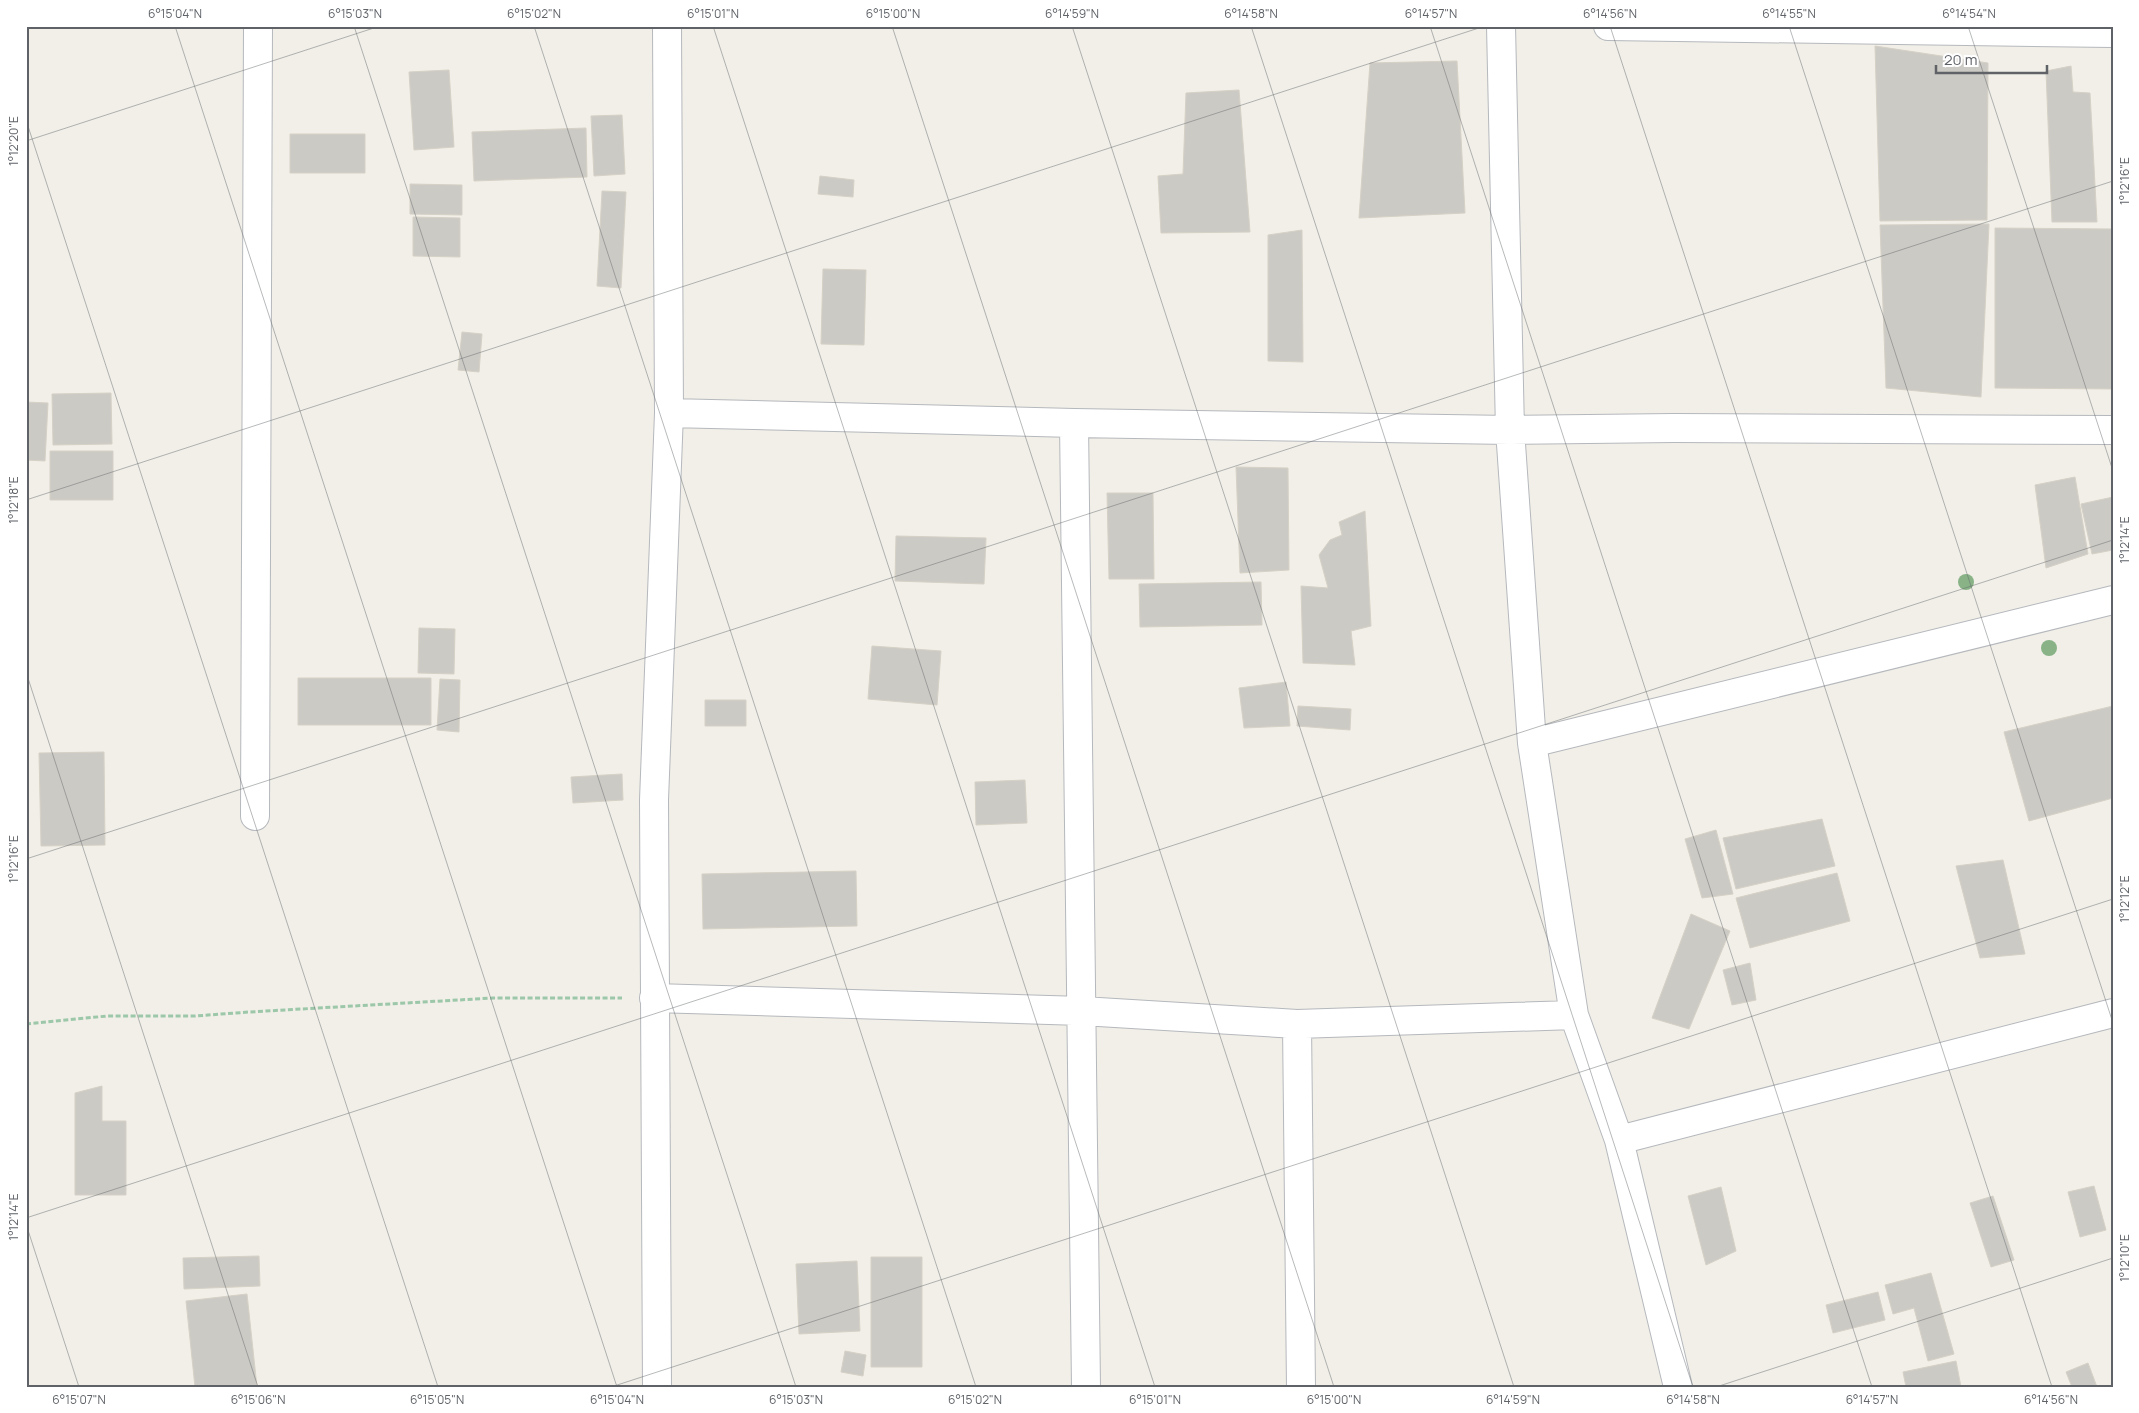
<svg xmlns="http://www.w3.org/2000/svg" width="2139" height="1413" font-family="Manrope,sans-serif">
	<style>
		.building { fill: #cccac5; stroke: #d6d1c6 }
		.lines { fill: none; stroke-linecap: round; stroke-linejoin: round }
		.minor-casing { stroke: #b5b8bc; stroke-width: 30 }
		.path { stroke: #9cc7a9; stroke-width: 3; stroke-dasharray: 5 2.5; stroke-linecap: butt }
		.minor { stroke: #fff; stroke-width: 28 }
		.tree { fill: #89b387 }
		.ticks { fill: none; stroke: #5f6368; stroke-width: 1; stroke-opacity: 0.45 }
		.neatline { fill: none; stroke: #5f6368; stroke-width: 2 }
		.ticks-label { font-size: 12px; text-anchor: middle; fill: #5f6368 }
	</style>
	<rect width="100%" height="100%" fill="#f1efe8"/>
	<path class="building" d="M 1875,46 L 1988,63 L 1987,220 L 1880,221 Z
		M 1457,61 L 1465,213 L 1359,218 L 1370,63 Z
		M 2071,66 L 2073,92 L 2090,93 L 2097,222 L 2052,222 L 2046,71 Z
		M 449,70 L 454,147 L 414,150 L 409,72 Z
		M 1239,90 L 1250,232 L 1161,233 L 1158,176 L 1183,174 L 1186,93 Z
		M 622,115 L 625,174 L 594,176 L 591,116 Z
		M 586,128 L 587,177 L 474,181 L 472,132 Z
		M 290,134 L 365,134 L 365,173 L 290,173 Z
		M 820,176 L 854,180 L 853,197 L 818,194 Z
		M 410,184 L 462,185 L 462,215 L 410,214 Z
		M 602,191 L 626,192 L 621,288 L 597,286 Z
		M 413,217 L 460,218 L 460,257 L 413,256 Z
		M 1989,224 L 1981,397 L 1886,388 L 1880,225 Z
		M 1995,228 L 2113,229 L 2113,389 L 1995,388 Z
		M 1302,230 L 1303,362 L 1268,361 L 1268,235 Z
		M 823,269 L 866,270 L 864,345 L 821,344 Z
		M 462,332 L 482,334 L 479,372 L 458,370 Z
		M 111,393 L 112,444 L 53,445 L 52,394 Z
		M 26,402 L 48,403 L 45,461 L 26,460 Z
		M 50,451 L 113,451 L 113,500 L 50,500 Z
		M 1236,467 L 1288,468 L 1289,570 L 1240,573 Z
		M 2075,477 L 2088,554 L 2046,568 L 2035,485 Z
		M 1107,493 L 1153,493 L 1154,579 L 1109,579 Z
		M 2113,497 L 2113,550 L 2092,554 L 2081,504 Z
		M 1365,511 L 1371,626 L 1351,631 L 1355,665 L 1303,663 L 1301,586 L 1328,588 L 1319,555 L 1330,540 L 1342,535 L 1339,522 Z
		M 896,536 L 986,538 L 984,584 L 895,581 Z
		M 1261,582 L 1262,625 L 1140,627 L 1139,584 Z
		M 419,628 L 455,629 L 454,674 L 418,673 Z
		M 872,646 L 941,651 L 937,705 L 868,699 Z
		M 298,678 L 431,678 L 431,725 L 298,725 Z
		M 440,679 L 460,680 L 459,732 L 437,730 Z
		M 1286,682 L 1290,726 L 1244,728 L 1239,688 Z
		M 705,700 L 746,700 L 746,726 L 705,726 Z
		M 1298,706 L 1351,709 L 1350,730 L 1297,726 Z
		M 2113,706 L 2113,798 L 2029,821 L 2004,732 Z
		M 104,752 L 105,845 L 41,846 L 39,753 Z
		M 622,774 L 623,800 L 573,803 L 571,777 Z
		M 1025,780 L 1027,823 L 976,825 L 975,782 Z
		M 1822,819 L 1835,866 L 1736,889 L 1723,838 Z
		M 1716,830 L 1733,894 L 1702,898 L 1685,839 Z
		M 2003,860 L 2025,954 L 1980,958 L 1956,866 Z
		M 856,871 L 857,926 L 703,929 L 702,874 Z
		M 1837,873 L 1850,921 L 1750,948 L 1736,898 Z
		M 1691,914 L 1730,931 L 1689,1029 L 1652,1018 Z
		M 1750,963 L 1756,1000 L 1732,1005 L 1723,970 Z
		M 102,1086 L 102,1121 L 126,1121 L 126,1195 L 75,1195 L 75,1093 Z
		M 2094,1186 L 2106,1230 L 2080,1237 L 2068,1192 Z
		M 1721,1187 L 1736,1251 L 1706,1265 L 1688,1196 Z
		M 1993,1196 L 2014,1260 L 1991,1267 L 1970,1203 Z
		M 259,1256 L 260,1286 L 184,1289 L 183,1258 Z
		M 871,1257 L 922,1257 L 922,1367 L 871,1367 Z
		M 857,1261 L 860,1331 L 799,1334 L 796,1264 Z
		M 1931,1273 L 1954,1354 L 1928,1361 L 1914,1308 L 1893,1314 L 1885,1285 Z
		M 1878,1292 L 1885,1320 L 1833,1333 L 1826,1305 Z
		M 247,1294 L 257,1387 L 195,1387 L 186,1301 Z
		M 845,1351 L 866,1355 L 863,1376 L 841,1372 Z
		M 1956,1361 L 1961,1387 L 1906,1387 L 1903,1372 Z
		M 2088,1363 L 2097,1387 L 2072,1387 L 2066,1372 Z"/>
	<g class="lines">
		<g class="minor-casing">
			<path id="minor" d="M 1501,26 L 1510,430 L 1532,743 L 1574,1015 L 1619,1140 L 1678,1387
				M 1608,26 L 2113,33
				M 669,413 L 1074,423 L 1510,430 L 1674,428 L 2113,430
				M 1074,423 L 1086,1387
				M 1532,743 L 2113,600
				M 255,816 L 258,26
				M 654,998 L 1082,1011 L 1297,1024 L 1574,1015
				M 1297,1024 L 1301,1387
				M 1619,1140 L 2113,1013
				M 657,1387 L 654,800 L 669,413 L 667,26"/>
		</g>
		<path class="path" d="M 26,1024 L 107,1016 L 195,1016 L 249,1012 L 493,998 L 622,998"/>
		<use href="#minor" class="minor"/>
	</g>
	<g class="tree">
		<circle cx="1966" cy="582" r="8"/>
		<circle cx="2049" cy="648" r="8"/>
	</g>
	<path class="ticks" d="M 175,26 L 617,1387M 354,26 L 796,1387M 534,26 L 976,1387M 713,26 L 1155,1387M 892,26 L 1334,1387M 1072,26 L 1514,1387M 1251,26 L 1693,1387M 1430,26 L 1872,1387M 1610,26 L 2052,1387M 1789,26 L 2113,1023M 1968,26 L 2113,471M 26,120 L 438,1387M 26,141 L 380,26M 26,500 L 1485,26M 26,672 L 258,1387M 26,859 L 2113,181M 26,1218 L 2113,540M 26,1224 L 79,1387M 611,1387 L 2113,899M 1716,1387 L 2113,1258"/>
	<rect width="2139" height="1413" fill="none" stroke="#ffffff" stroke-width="55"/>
	<path d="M1936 65v8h111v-8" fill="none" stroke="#5f6368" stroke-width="2.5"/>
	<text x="1944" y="65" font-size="15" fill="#5f6368" stroke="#ffffff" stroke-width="4" paint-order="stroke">20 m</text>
	<rect x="28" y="28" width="2084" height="1358" class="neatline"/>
	<g class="ticks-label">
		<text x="175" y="18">6°15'04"N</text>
		<text x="355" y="18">6°15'03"N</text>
		<text x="534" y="18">6°15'02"N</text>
		<text x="713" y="18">6°15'01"N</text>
		<text x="893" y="18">6°15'00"N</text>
		<text x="1072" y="18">6°14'59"N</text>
		<text x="1251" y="18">6°14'58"N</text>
		<text x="1431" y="18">6°14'57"N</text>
		<text x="1610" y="18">6°14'56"N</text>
		<text x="1789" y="18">6°14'55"N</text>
		<text x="1969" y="18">6°14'54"N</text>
		<text transform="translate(14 141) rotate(-90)" y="4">1°12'20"E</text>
		<text transform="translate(2125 181) rotate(-90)" y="4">1°12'16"E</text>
		<text transform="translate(14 500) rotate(-90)" y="4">1°12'18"E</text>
		<text transform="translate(2125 540) rotate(-90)" y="4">1°12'14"E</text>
		<text transform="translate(14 859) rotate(-90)" y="4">1°12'16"E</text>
		<text transform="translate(2125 899) rotate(-90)" y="4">1°12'12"E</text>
		<text transform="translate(14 1217) rotate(-90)" y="4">1°12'14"E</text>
		<text transform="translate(2125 1258) rotate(-90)" y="4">1°12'10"E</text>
		<text x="79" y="1404">6°15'07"N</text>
		<text x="258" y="1404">6°15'06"N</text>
		<text x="437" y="1404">6°15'05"N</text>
		<text x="617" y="1404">6°15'04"N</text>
		<text x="796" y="1404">6°15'03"N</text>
		<text x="975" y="1404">6°15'02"N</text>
		<text x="1155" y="1404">6°15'01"N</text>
		<text x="1334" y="1404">6°15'00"N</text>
		<text x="1513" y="1404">6°14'59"N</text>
		<text x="1693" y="1404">6°14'58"N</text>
		<text x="1872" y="1404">6°14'57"N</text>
		<text x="2051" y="1404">6°14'56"N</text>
	</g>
</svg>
